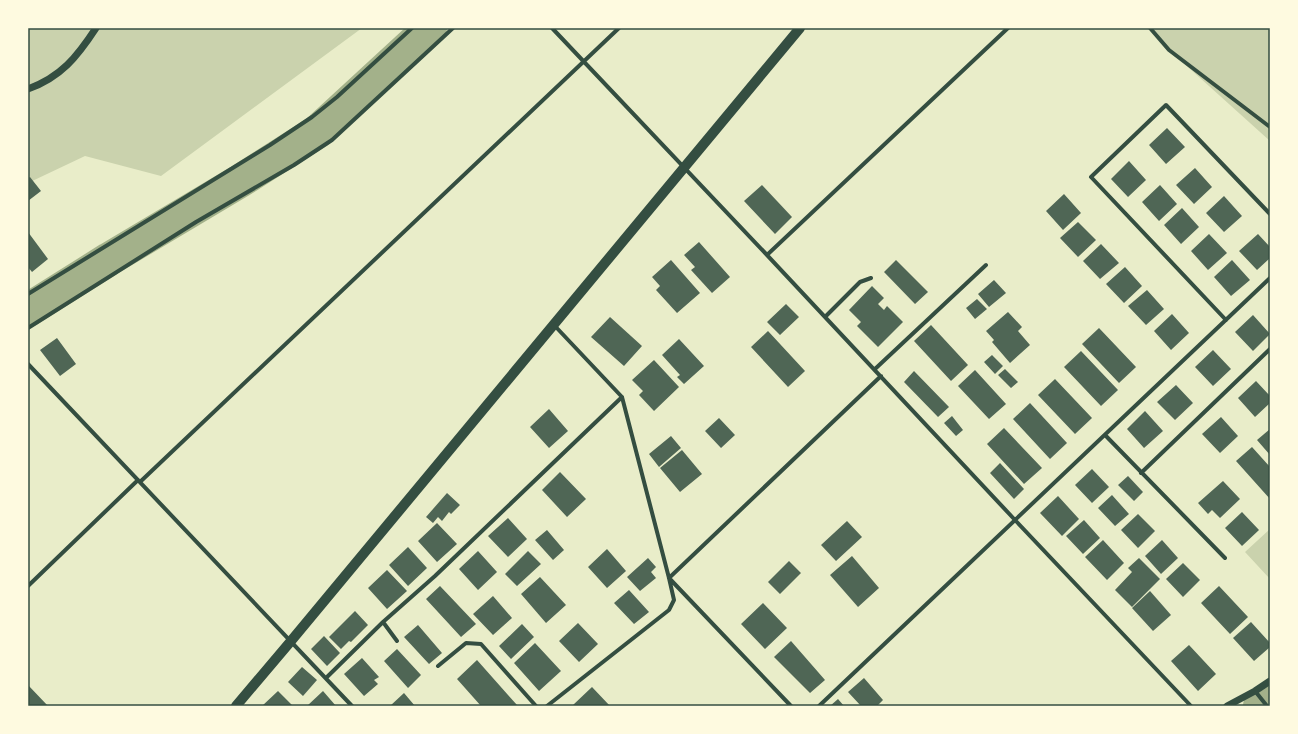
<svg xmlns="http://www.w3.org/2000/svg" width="1298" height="734" font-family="Raleway,sans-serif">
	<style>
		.green { fill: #cad2ad }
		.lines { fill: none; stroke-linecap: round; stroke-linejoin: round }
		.river { stroke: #a3b18a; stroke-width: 34 }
		.building { fill: #4f6655 }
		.minor { stroke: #344e41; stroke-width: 4 }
		.tertiary { stroke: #344e41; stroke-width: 7 }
		.primary { stroke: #344e41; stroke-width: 10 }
		.neatline { fill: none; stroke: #344e41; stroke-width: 1.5 }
	</style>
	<rect width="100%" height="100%" fill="#e9edc9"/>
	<path class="green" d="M 28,28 L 362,28 L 161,176 L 85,156 L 28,183 Z
		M 1150,28 L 1270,28 L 1270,141 L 1169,50 Z
		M 1270,529 L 1270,579 L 1245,552 Z"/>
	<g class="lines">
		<path class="river" d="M 28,310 L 109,259 L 240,181 L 317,132 L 430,28
			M 1260,706 L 1270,701"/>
	</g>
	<path class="building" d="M 1167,128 L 1185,147 L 1166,164 L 1149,145 Z
		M 1129,161 L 1146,180 L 1128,197 L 1111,179 Z
		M 1195,168 L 1212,187 L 1194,204 L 1176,185 Z
		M 30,177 L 41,191 L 28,201 L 28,178 Z
		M 762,185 L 792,217 L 775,234 L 744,201 Z
		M 1160,185 L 1177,204 L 1159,221 L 1142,202 Z
		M 1064,194 L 1081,213 L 1063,230 L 1046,211 Z
		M 1224,196 L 1242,216 L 1224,232 L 1206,213 Z
		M 1182,208 L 1199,227 L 1181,244 L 1164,225 Z
		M 1078,222 L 1096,240 L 1078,257 L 1060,238 Z
		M 28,232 L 48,259 L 32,272 L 28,267 Z
		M 1209,234 L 1227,253 L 1208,270 L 1191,251 Z
		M 1258,234 L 1270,247 L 1270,258 L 1257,270 L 1239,251 Z
		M 699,242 L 730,277 L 712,293 L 691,270 L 695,267 L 684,255 Z
		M 1101,244 L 1119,263 L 1100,279 L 1083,261 Z
		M 671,260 L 700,293 L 677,313 L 656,290 L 660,286 L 652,277 Z
		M 896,260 L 928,292 L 915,304 L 884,272 Z
		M 1232,260 L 1250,280 L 1231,296 L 1214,277 Z
		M 1125,267 L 1142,286 L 1124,303 L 1106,284 Z
		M 994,280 L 1006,293 L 989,307 L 978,294 Z
		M 872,286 L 884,298 L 878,304 L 884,310 L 887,306 L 903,322 L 878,347 L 857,326 L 861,322 L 849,310 Z
		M 1147,290 L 1164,309 L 1146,325 L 1128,306 Z
		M 977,299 L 987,309 L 975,319 L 966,308 Z
		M 786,304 L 799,317 L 780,335 L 767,322 Z
		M 1008,312 L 1022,327 L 1018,331 L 1030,345 L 1010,363 L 992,342 L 994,340 L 986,331 Z
		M 1172,314 L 1189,333 L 1171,350 L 1154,331 Z
		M 1253,315 L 1270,334 L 1253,351 L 1235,332 Z
		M 610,317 L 642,346 L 624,366 L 591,337 Z
		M 931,325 L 968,365 L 951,381 L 914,341 Z
		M 1099,328 L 1136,367 L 1119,383 L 1082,344 Z
		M 768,331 L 805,371 L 788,387 L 751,347 Z
		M 57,338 L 76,364 L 60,376 L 40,350 Z
		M 679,339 L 704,366 L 684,384 L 677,377 L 680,375 L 662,355 Z
		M 1213,350 L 1231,369 L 1213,386 L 1195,367 Z
		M 1081,351 L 1118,390 L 1101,406 L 1064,367 Z
		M 992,355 L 1003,366 L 995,374 L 984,362 Z
		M 654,360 L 679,387 L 654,411 L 639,395 L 643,391 L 632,380 Z
		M 1005,369 L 1018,382 L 1011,388 L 998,375 Z
		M 975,370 L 1006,404 L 989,419 L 958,386 Z
		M 914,371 L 949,407 L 938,417 L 904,382 Z
		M 1055,379 L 1092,418 L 1075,434 L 1038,395 Z
		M 1256,381 L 1270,396 L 1270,403 L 1255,417 L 1238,398 Z
		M 1176,385 L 1193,403 L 1175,420 L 1157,402 Z
		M 1030,403 L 1067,443 L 1050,459 L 1013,419 Z
		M 549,409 L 568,431 L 549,448 L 530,427 Z
		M 1145,411 L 1163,431 L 1144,448 L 1127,429 Z
		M 952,416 L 963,430 L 956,436 L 944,423 Z
		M 1221,417 L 1238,436 L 1220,453 L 1202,434 Z
		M 719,418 L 735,435 L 721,448 L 705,431 Z
		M 1004,428 L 1042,468 L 1024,484 L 987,444 Z
		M 1270,429 L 1270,455 L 1257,440 Z
		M 671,436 L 681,448 L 659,467 L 649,454 Z
		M 1252,447 L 1270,467 L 1270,499 L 1236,461 Z
		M 682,450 L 702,474 L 680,492 L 660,468 Z
		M 1000,463 L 1024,489 L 1014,499 L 990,473 Z
		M 1092,469 L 1109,487 L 1092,503 L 1075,485 Z
		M 560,472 L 586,499 L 567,517 L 542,490 Z
		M 1128,476 L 1143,492 L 1134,501 L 1118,485 Z
		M 1223,481 L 1240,499 L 1220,518 L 1212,510 L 1208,514 L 1198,503 Z
		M 447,493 L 460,505 L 451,514 L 449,512 L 442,521 L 438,517 L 433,523 L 426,517 Z
		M 1112,495 L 1129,514 L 1115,526 L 1098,508 Z
		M 1058,496 L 1079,519 L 1062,536 L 1040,513 Z
		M 1242,512 L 1259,530 L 1242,546 L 1225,528 Z
		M 1138,514 L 1155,531 L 1138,548 L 1121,530 Z
		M 508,518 L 527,539 L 508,557 L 488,536 Z
		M 1084,520 L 1100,538 L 1083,554 L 1066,536 Z
		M 847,521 L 862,537 L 836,561 L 821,545 Z
		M 437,523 L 457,544 L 437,562 L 418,541 Z
		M 547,530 L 564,550 L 553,560 L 535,540 Z
		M 1103,540 L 1124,563 L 1107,580 L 1085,557 Z
		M 1162,540 L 1178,558 L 1161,574 L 1145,556 Z
		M 408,547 L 427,568 L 408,586 L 389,565 Z
		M 607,549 L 626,571 L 607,588 L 588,567 Z
		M 478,551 L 497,572 L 478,590 L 459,569 Z
		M 528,551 L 541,564 L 517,586 L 505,574 Z
		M 852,556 L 879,588 L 858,607 L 830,575 Z
		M 648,558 L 656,567 L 651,572 L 656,578 L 640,591 L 627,577 Z
		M 1139,558 L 1160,579 L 1132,607 L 1115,590 L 1132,572 L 1128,568 Z
		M 789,561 L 801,573 L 780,594 L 768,582 Z
		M 1183,563 L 1200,580 L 1183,597 L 1166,579 Z
		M 387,570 L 407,591 L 387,609 L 368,588 Z
		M 540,577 L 566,605 L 546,623 L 521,594 Z
		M 440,586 L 476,624 L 461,637 L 426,599 Z
		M 1219,586 L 1248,617 L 1230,634 L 1201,603 Z
		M 629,590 L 649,612 L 634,624 L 614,603 Z
		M 1150,591 L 1171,615 L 1153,631 L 1132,608 Z
		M 493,596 L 512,618 L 493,635 L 473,614 Z
		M 763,603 L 787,628 L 765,649 L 741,624 Z
		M 355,611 L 368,625 L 351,642 L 349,641 L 341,649 L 329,637 Z
		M 1251,622 L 1270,643 L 1270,647 L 1254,661 L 1233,638 Z
		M 578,623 L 598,644 L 579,662 L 559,641 Z
		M 522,624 L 534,637 L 511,659 L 499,646 Z
		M 418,625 L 442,653 L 429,664 L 404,637 Z
		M 324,636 L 340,653 L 327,666 L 311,649 Z
		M 791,641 L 825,680 L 810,693 L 774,657 Z
		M 535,643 L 561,671 L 539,691 L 514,663 Z
		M 1189,645 L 1216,674 L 1198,691 L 1171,661 Z
		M 397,649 L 421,675 L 408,688 L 384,661 Z
		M 362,658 L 379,677 L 374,680 L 378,684 L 364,696 L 344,674 Z
		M 477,660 L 517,705 L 516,706 L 481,706 L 457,679 Z
		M 302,667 L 317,680 L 303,696 L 288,682 Z
		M 864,678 L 883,700 L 877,706 L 861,706 L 848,692 Z
		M 28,685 L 48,706 L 28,706 Z
		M 592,687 L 610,706 L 574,706 L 573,705 Z
		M 278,691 L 293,706 L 262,706 Z
		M 323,691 L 336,706 L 307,706 Z
		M 404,693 L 415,706 L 390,706 Z
		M 838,699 L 844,706 L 830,706 Z"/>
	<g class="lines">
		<path class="minor" d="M 552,28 L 767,255 L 1015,520 L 1191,706
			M 1150,28 L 1169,50 L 1270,127
			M 767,255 L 1008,28
			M 28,294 L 270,145 L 312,117 L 337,97 L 412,28
			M 825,317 L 860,282 L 871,278
			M 1226,320 L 1091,177 L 1166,105 L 1270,214
			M 28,328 L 196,222 L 294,165 L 332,140 L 453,28
			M 28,364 L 352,706
			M 875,369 L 986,265
			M 1105,435 L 1225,558
			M 1141,473 L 1270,349
			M 140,482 L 619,28
			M 28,586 L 138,480
			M 397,641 L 383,622 L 435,576 L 622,397
			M 438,666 L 466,643 L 481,644 L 536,706
			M 326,678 L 383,622
			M 1255,691 L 1267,706
			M 547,706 L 669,610 L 674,600 L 669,578 L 622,397 L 554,325
			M 791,706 L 669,578 L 881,376
			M 819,706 L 1270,278"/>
		<path class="tertiary" d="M 28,89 C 61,77 77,57 96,28
			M 1227,706 L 1255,691 L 1270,681"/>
		<path class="primary" d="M 236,706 L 291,641 L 800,28"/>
	</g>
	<rect width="1298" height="734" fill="none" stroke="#fefae0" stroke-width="58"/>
	<rect x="29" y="29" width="1240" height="676" class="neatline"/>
</svg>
